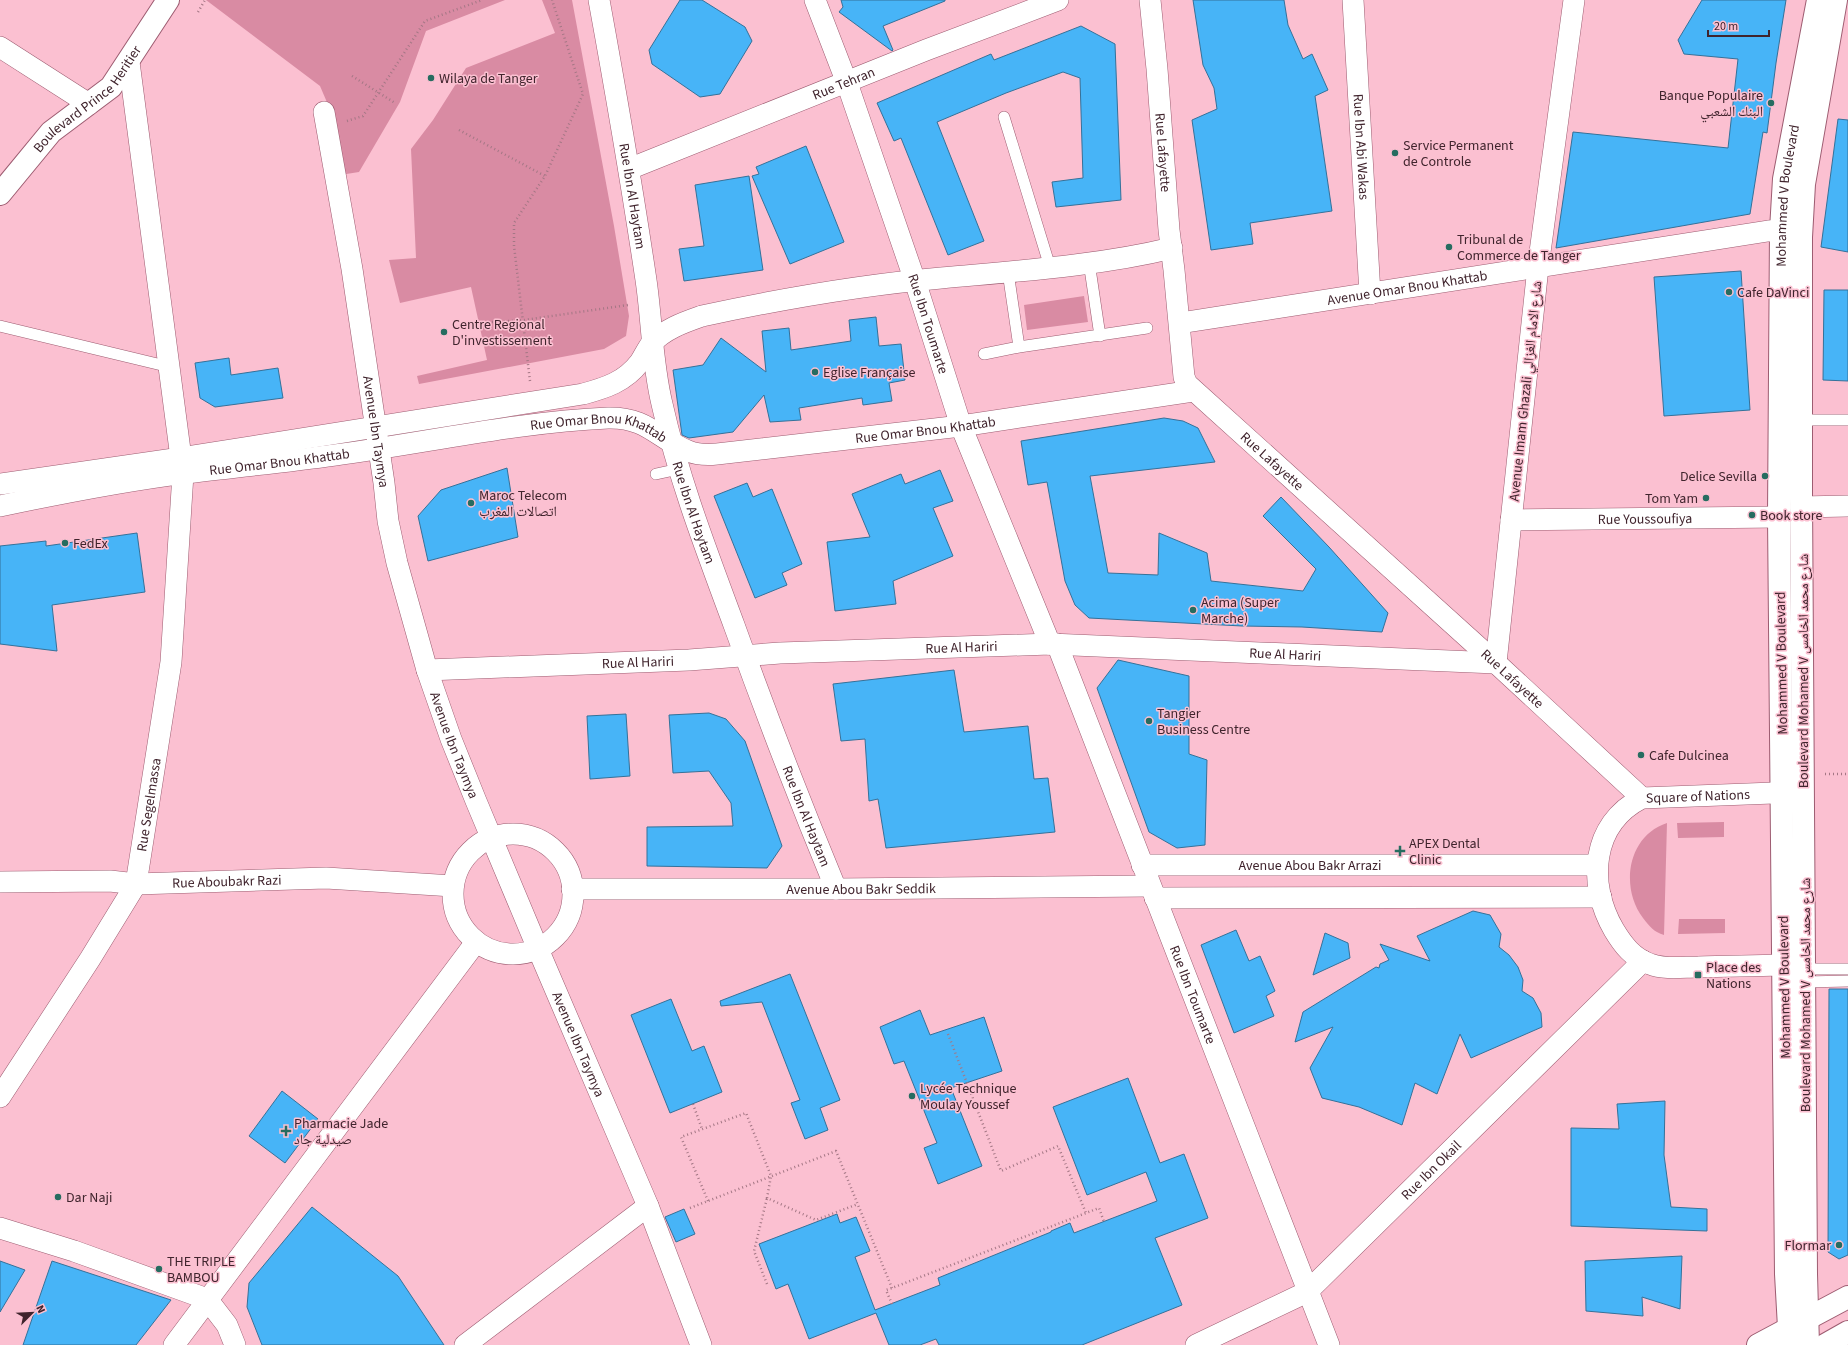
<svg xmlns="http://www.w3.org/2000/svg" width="1848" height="1345" font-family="'Source Sans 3','Noto Naskh Arabic',sans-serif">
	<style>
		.green { fill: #d98ba3 }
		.building { fill: #47b4f7; stroke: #357199 }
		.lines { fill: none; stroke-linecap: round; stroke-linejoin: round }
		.service-casing { stroke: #9d5c71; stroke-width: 12 }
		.minor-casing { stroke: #9d5c71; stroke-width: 22 }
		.tertiary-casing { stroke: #9d5c71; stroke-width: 24 }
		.secondary-casing { stroke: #9d5c71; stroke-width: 24 }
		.path { stroke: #a47785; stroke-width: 2.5; stroke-dasharray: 1 3; stroke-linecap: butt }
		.service { stroke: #fff; stroke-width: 11 }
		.minor { stroke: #fff; stroke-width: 21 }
		.tertiary { stroke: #fff; stroke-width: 22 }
		.secondary { stroke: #fff; stroke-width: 22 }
		.poi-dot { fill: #266c60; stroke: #fbc0d1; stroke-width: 1.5 }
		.labels { text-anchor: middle; stroke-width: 3; stroke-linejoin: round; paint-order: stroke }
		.poi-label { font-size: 14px; fill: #40242d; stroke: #fbc0d1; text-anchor: start }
		.street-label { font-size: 14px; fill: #40242d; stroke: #fbc0d1 }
	</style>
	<rect width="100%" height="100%" fill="#fbc0d1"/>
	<path class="green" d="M 206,0 L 505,0 L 426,31 L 400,102 L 359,172 L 340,175 L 332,114 L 320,86 Z
		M 542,0 L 572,0 L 614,226 L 629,316 L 626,336 L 604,349 L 419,384 L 417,376 L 487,360 L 471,287 L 400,303 L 389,260 L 416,258 L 411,149 L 433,120 L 466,68 L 555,33 Z
		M 1084,296 L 1088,322 L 1027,330 L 1024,305 Z
		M 1724,822 L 1724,837 L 1678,838 L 1677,823 Z
		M 1667,823 L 1664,935 C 1654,932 1650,927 1643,918 C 1620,888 1627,836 1667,823 Z
		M 1679,919 L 1725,919 L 1725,933 L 1678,934 Z"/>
	<path class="building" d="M 680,0 L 702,0 L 745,27 L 752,41 L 720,94 L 700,97 L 652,64 L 649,50 Z
		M 841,0 L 945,0 L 945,1 L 883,26 L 893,50 L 892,51 L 839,12 L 843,7 Z
		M 1193,0 L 1284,0 L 1288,25 L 1303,59 L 1312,54 L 1328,90 L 1315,96 L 1332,211 L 1250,223 L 1253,244 L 1211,250 L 1192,120 L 1217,109 L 1214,88 L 1203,65 Z
		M 1702,0 L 1786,0 L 1776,63 L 1767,133 L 1763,132 L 1750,214 L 1556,248 L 1573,132 L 1728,148 L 1738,59 L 1684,54 L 1678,40 Z
		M 1081,26 L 1115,44 L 1121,200 L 1056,207 L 1052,182 L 1083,178 L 1080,78 L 1063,72 L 1006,93 L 937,122 L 984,241 L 948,255 L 901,138 L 894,141 L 877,103 L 991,54 L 994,60 Z
		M 1838,119 L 1848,120 L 1848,252 L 1821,247 Z
		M 806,146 L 844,242 L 790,264 L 752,176 L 759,174 L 756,167 Z
		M 749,176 L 763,270 L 684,281 L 679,249 L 704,246 L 695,185 Z
		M 1741,271 L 1750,410 L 1664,416 L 1654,277 Z
		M 1824,290 L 1848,290 L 1848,381 L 1823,380 Z
		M 876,317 L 879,346 L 901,344 L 905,380 L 889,383 L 892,401 L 863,405 L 862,398 L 799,408 L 801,420 L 770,422 L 764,395 L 733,432 L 689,438 L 682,435 L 673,370 L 703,365 L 721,338 L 766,372 L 762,331 L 789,328 L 791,350 L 851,341 L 849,320 Z
		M 229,358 L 231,375 L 278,368 L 283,398 L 215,407 L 200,398 L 195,363 Z
		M 1164,418 L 1183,421 L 1198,428 L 1215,462 L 1090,476 L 1108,573 L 1158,575 L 1159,533 L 1207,553 L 1211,581 L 1303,591 L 1316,569 L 1263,516 L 1281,497 L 1329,547 L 1388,613 L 1382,632 L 1302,627 L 1242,626 L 1089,618 L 1075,605 L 1065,581 L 1047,482 L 1028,485 L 1021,441 Z
		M 507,468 L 518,537 L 428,561 L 418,516 L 441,490 Z
		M 940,470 L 953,501 L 933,508 L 953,556 L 893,581 L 896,604 L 835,611 L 827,542 L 870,537 L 852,494 L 901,474 L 905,484 Z
		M 747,483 L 753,497 L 772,489 L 802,564 L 782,573 L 787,585 L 755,598 L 714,496 Z
		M 137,533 L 145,592 L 52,605 L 57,651 L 0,644 L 0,546 L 46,541 L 46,546 Z
		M 1118,660 L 1189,676 L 1189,754 L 1207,760 L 1205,845 L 1177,848 L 1149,832 L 1097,688 Z
		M 954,670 L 964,732 L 1028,726 L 1034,779 L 1048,778 L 1055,832 L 886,848 L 878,799 L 869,801 L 865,739 L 841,741 L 833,684 Z
		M 709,713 L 726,719 L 745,741 L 782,846 L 767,868 L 647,866 L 647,827 L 733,826 L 731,803 L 709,771 L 673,773 L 669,715 Z
		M 626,714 L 630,776 L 590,779 L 587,716 Z
		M 1473,911 L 1490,915 L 1501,934 L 1499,947 L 1509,955 L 1518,967 L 1523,980 L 1522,991 L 1533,998 L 1541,1013 L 1542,1027 L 1471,1058 L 1460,1034 L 1437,1094 L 1415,1083 L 1402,1125 L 1359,1107 L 1322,1098 L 1310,1068 L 1333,1027 L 1295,1042 L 1303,1012 L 1376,967 L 1379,968 L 1380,964 L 1389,960 L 1380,944 L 1430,961 L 1417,936 Z
		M 1236,930 L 1249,961 L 1260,956 L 1275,991 L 1266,996 L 1274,1016 L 1234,1033 L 1201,945 Z
		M 1325,933 L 1348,943 L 1350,958 L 1313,975 Z
		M 790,974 L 840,1100 L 820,1108 L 828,1130 L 805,1139 L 791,1103 L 800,1100 L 762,1002 L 721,1006 L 720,1001 Z
		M 1829,989 L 1848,989 L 1848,1255 L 1839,1259 L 1828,1252 Z
		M 671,999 L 692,1051 L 704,1046 L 722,1092 L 670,1113 L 631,1015 Z
		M 920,1010 L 930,1035 L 984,1017 L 1002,1071 L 951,1088 L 982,1166 L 938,1184 L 924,1148 L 937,1143 L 904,1061 L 894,1064 L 880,1027 Z
		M 1128,1078 L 1160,1163 L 1184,1154 L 1208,1218 L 1155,1238 L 1182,1305 L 1082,1345 L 939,1345 L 936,1339 L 920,1345 L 889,1345 L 876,1313 L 809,1339 L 788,1284 L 776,1289 L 759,1244 L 837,1214 L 840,1223 L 856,1217 L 870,1251 L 855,1257 L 875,1310 L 940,1285 L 938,1278 L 1051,1232 L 1051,1231 L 1070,1223 L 1074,1233 L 1157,1201 L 1146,1172 L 1087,1195 L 1053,1107 Z
		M 282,1091 L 318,1119 L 285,1163 L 249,1136 Z
		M 1665,1101 L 1664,1155 L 1671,1207 L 1707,1209 L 1707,1231 L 1571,1226 L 1571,1128 L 1619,1129 L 1617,1104 Z
		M 312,1207 L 398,1276 L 444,1345 L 262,1345 L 247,1307 L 249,1283 Z
		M 684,1209 L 695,1234 L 676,1242 L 665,1217 Z
		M 1682,1256 L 1680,1309 L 1642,1297 L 1643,1316 L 1586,1311 L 1585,1261 Z
		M 0,1261 L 25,1270 L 0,1312 Z
		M 52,1261 L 171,1300 L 136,1345 L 23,1345 Z"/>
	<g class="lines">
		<g class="service-casing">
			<path id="service" d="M 1004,117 L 1050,267
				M 1089,262 L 1100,336
				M 1008,272 L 1019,347 L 1147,328
				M 0,326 L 170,367
				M 984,354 L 1019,347
				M 1801,420 L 1848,420
				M 656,474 L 679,469
				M 1805,969 L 1848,969
				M 1805,982 L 1848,981"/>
		</g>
		<g class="minor-casing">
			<g id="minor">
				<path id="s1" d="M 599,0 C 616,93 632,186 646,280 C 652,321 652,363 662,404 C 679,480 707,552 734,625 C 766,714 800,802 836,889"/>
				<path id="s2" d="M 815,0 L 847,83 L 915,281 L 961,426 L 1050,644"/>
				<path id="s3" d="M 1150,0 L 1157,69 L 1169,230 L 1174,270 L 1184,377 L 1187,384 L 1496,663 L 1642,798"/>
				<path id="s4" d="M 1353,0 L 1370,294"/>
				<path d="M 0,47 L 89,104"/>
				<path d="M 129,62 L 181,458"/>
				<path id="s5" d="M 324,112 L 352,269 L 384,483 L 388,521 L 397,563 L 427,670 L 451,739 L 476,801 L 538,949 L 648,1206 L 701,1345"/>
				<path id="s6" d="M 629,169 L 926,50 L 1058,0"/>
				<path id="s7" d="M 1180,323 L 1768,231 L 1798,229"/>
				<path d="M 0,484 L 181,458 L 583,394 C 605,388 625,382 640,362 C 644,356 647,349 651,344 C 664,329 685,322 702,316 C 781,299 860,285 941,278 C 1017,271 1098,266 1172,248"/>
				<path id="s8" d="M 0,506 C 61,493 123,481 185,473 C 235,467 285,462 335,455 C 425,443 517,422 608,418 C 647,417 657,438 688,451 C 698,455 707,455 717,454 L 961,426 L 1193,391"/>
				<path d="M 1801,507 L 1848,506"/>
				<path id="s9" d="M 1511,520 L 1779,517"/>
				<path id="s10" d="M 1057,644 L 1329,1345"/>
				<path d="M 1496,663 L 1538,267 L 1574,0"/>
				<path id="s11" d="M 427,670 L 689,660 L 780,653 L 1050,644 L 1496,663"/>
				<circle cx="513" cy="894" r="60"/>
				<path id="s12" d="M 1142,865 L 1597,865"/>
				<path id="s13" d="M 0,882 L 110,881 L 136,884 L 326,878 L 453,886"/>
				<path id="s14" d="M 572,889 L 836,889 L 1150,886"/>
				<path d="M 1155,898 L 1601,897"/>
				<path id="s15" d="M 1783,965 C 1755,966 1727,966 1698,967 C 1683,967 1665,970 1650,964 C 1633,958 1623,945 1614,930 C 1587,884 1591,824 1642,798 L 1799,792"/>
				<path id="s16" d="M 0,1097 L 90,959 L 136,884 L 171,662 L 183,474"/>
				<path d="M 0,1228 L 74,1251 L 207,1299 L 227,1325 L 235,1345"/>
				<path d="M 174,1345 L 476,942"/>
				<path d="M 465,1345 L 648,1206"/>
				<path id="s17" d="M 1196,1345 L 1307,1292 L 1643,961"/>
			</g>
		</g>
		<g class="tertiary-casing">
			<g id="tertiary">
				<path id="s18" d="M 0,194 L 51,132 L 111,87 L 168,0"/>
			</g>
		</g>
		<g class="secondary-casing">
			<g id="secondary">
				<path d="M 1758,1345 L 1848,1297"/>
				<path id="s19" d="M 1790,1345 L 1786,1274 L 1779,517 L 1781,230 L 1784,179 L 1818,0"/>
				<path d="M 1808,1345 L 1806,1274 L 1801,498 L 1801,237 L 1804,184 L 1836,0"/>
				<path d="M 1825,1345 L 1848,1332"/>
			</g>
		</g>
		<path class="path" d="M 198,12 L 205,0
			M 352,76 L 395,103
			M 347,121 L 363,116 L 425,21 L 482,0
			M 459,130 L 545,176
			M 492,322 L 524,320 L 628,305
			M 530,381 L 514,246 L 514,223 L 545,176 L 583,94 L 552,0
			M 1825,774 L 1848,774
			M 948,1034 L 1001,1171 L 1058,1146 L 1086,1213
			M 693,1104 L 702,1129
			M 708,1201 L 681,1137 L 746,1113 L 771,1176 L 767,1198 L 816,1220 L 858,1204
			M 690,1208 L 836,1151 L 892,1288
			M 767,1284 L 754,1251 L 767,1198
			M 892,1304 L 886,1290 L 892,1288 L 1099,1208 L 1104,1222"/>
		<use href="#service" class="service"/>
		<use href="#minor" class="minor"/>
		<use href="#tertiary" class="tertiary"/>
		<use href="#secondary" class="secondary"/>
	</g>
	<g class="poi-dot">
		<circle cx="431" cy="78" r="4"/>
		<circle cx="1771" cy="103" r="4"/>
		<circle cx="1395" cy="153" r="4"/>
		<circle cx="1449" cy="247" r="4"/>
		<circle cx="1729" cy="292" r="4"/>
		<circle cx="444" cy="332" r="4"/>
		<circle cx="815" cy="372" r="4"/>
		<circle cx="1765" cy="476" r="4"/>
		<circle cx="1706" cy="498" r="4"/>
		<circle cx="471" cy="503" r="4"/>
		<circle cx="1752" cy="515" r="4"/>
		<circle cx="65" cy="543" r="4"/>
		<circle cx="1193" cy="610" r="4"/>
		<circle cx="1149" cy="721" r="4"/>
		<circle cx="1641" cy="755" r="4"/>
		<path d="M1398 845h4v4h4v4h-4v4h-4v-4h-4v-4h4z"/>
		<rect x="1694" y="971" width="8" height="8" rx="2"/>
		<circle cx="912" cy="1096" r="4"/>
		<path d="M284 1125h4v4h4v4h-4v4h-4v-4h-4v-4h4z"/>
		<circle cx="58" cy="1197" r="4"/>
		<circle cx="1839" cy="1245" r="4"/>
		<circle cx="159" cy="1269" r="4"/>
	</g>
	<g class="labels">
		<g class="poi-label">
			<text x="439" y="83">Wilaya de Tanger</text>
			<text x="1763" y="100" text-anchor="end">Banque Populaire<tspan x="1763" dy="16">البنك الشعبي</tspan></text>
			<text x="1403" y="150">Service Permanent<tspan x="1403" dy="16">de Controle</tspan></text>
			<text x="1457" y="244">Tribunal de<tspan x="1457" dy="16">Commerce de Tanger</tspan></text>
			<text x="1737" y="297">Cafe DaVinci</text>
			<text x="452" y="329">Centre Regional<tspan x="452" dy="16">D'investissement</tspan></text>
			<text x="823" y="377">Eglise Française</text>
			<text x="1757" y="481" text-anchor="end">Delice Sevilla</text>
			<text x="479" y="500">Maroc Telecom<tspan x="479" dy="16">اتصالات المغرب</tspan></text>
			<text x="1698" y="503" text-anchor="end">Tom Yam</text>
			<text x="1760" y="520">Book store</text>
			<text x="73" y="548">FedEx</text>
			<text x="1201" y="607">Acima (Super<tspan x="1201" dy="16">Marche)</tspan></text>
			<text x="1157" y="718">Tangier<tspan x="1157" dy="16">Business Centre</tspan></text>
			<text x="1649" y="760">Cafe Dulcinea</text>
			<text x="1409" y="848">APEX Dental<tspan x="1409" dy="16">Clinic</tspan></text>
			<text x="1706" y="972">Place des<tspan x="1706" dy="16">Nations</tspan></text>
			<text x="920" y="1093">Lycée Technique<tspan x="920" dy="16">Moulay Youssef</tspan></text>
			<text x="294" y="1128">Pharmacie Jade<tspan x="294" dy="16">صيدلية جاد</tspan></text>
			<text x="66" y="1202">Dar Naji</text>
			<text x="1831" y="1250" text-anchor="end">Flormar</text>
			<text x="167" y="1266">THE TRIPLE<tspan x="167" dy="16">BAMBOU</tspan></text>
		</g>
		<g class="street-label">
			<text dy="5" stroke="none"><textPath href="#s6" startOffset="231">Rue Tehran</textPath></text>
			<text dy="5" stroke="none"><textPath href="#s18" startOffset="130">Boulevard Prince Heritier</textPath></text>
			<text dy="5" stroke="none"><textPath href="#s4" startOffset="147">Rue Ibn Abi Wakas</textPath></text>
			<text dy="5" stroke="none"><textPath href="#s3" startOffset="153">Rue Lafayette</textPath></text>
			<text dy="5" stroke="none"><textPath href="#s19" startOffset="1150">Mohammed V Boulevard</textPath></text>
			<text dy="5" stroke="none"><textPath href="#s1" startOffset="199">Rue Ibn Al Haytam</textPath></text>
			<text dy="5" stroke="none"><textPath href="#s7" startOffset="230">Avenue Omar Bnou Khattab</textPath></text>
			<text dy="5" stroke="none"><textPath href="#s2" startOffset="343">Rue Ibn Toumarte</textPath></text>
			<text transform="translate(1525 391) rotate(-84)" y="5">Avenue Imam Ghazali شارع الامام الغزالي</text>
			<text dy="5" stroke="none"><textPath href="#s8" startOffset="942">Rue Omar Bnou Khattab</textPath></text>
			<text dy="5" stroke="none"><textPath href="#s5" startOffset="324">Avenue Ibn Taymya</textPath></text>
			<text dy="5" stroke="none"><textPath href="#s8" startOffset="607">Rue Omar Bnou Khattab</textPath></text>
			<text dy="5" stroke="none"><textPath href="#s3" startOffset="501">Rue Lafayette</textPath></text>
			<text dy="5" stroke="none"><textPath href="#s8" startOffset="283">Rue Omar Bnou Khattab</textPath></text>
			<text dy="5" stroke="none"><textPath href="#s1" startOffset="522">Rue Ibn Al Haytam</textPath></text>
			<text dy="5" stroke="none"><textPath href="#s9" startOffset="134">Rue Youssoufiya</textPath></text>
			<text dy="5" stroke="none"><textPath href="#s11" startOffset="535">Rue Al Hariri</textPath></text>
			<text dy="5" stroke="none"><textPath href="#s11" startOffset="859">Rue Al Hariri</textPath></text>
			<text dy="5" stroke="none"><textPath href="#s11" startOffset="211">Rue Al Hariri</textPath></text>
			<text transform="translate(1781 663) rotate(-91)" y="5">Mohammed V Boulevard</text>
			<text transform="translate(1803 671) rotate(-90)" y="5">Boulevard Mohamed V شارع محمد الخامس</text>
			<text dy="5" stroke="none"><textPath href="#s3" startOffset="825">Rue Lafayette</textPath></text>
			<text dy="5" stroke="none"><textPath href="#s5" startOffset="648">Avenue Ibn Taymya</textPath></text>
			<text dy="5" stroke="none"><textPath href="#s15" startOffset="392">Square of Nations</textPath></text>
			<text dy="5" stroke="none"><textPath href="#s16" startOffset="333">Rue Segelmassa</textPath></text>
			<text dy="5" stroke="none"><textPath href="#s1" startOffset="846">Rue Ibn Al Haytam</textPath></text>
			<text dy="5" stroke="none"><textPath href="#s12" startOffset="168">Avenue Abou Bakr Arrazi</textPath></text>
			<text dy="5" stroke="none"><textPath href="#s13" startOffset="227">Rue Aboubakr Razi</textPath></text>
			<text dy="5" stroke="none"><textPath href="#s14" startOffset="289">Avenue Abou Bakr Seddik</textPath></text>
			<text transform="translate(1784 987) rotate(-91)" y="5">Mohammed V Boulevard</text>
			<text dy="5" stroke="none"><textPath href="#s10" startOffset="376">Rue Ibn Toumarte</textPath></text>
			<text transform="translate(1805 995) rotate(-90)" y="5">Boulevard Mohamed V شارع محمد الخامس</text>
			<text dy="5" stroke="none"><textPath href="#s5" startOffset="972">Avenue Ibn Taymya</textPath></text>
			<text dy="5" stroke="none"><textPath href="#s17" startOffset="297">Rue Ibn Okail</textPath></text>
		</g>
	</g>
	<g transform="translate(32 1313) rotate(66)" stroke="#fbc0d1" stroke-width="3" paint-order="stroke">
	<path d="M0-3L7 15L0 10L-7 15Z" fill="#40242d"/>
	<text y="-6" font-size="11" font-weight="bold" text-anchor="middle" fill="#40242d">N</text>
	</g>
	<path d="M1708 30v6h61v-6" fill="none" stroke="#40242d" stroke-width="2"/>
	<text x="1714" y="30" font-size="12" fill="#40242d" stroke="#fbc0d1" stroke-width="3" paint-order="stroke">20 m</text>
</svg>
